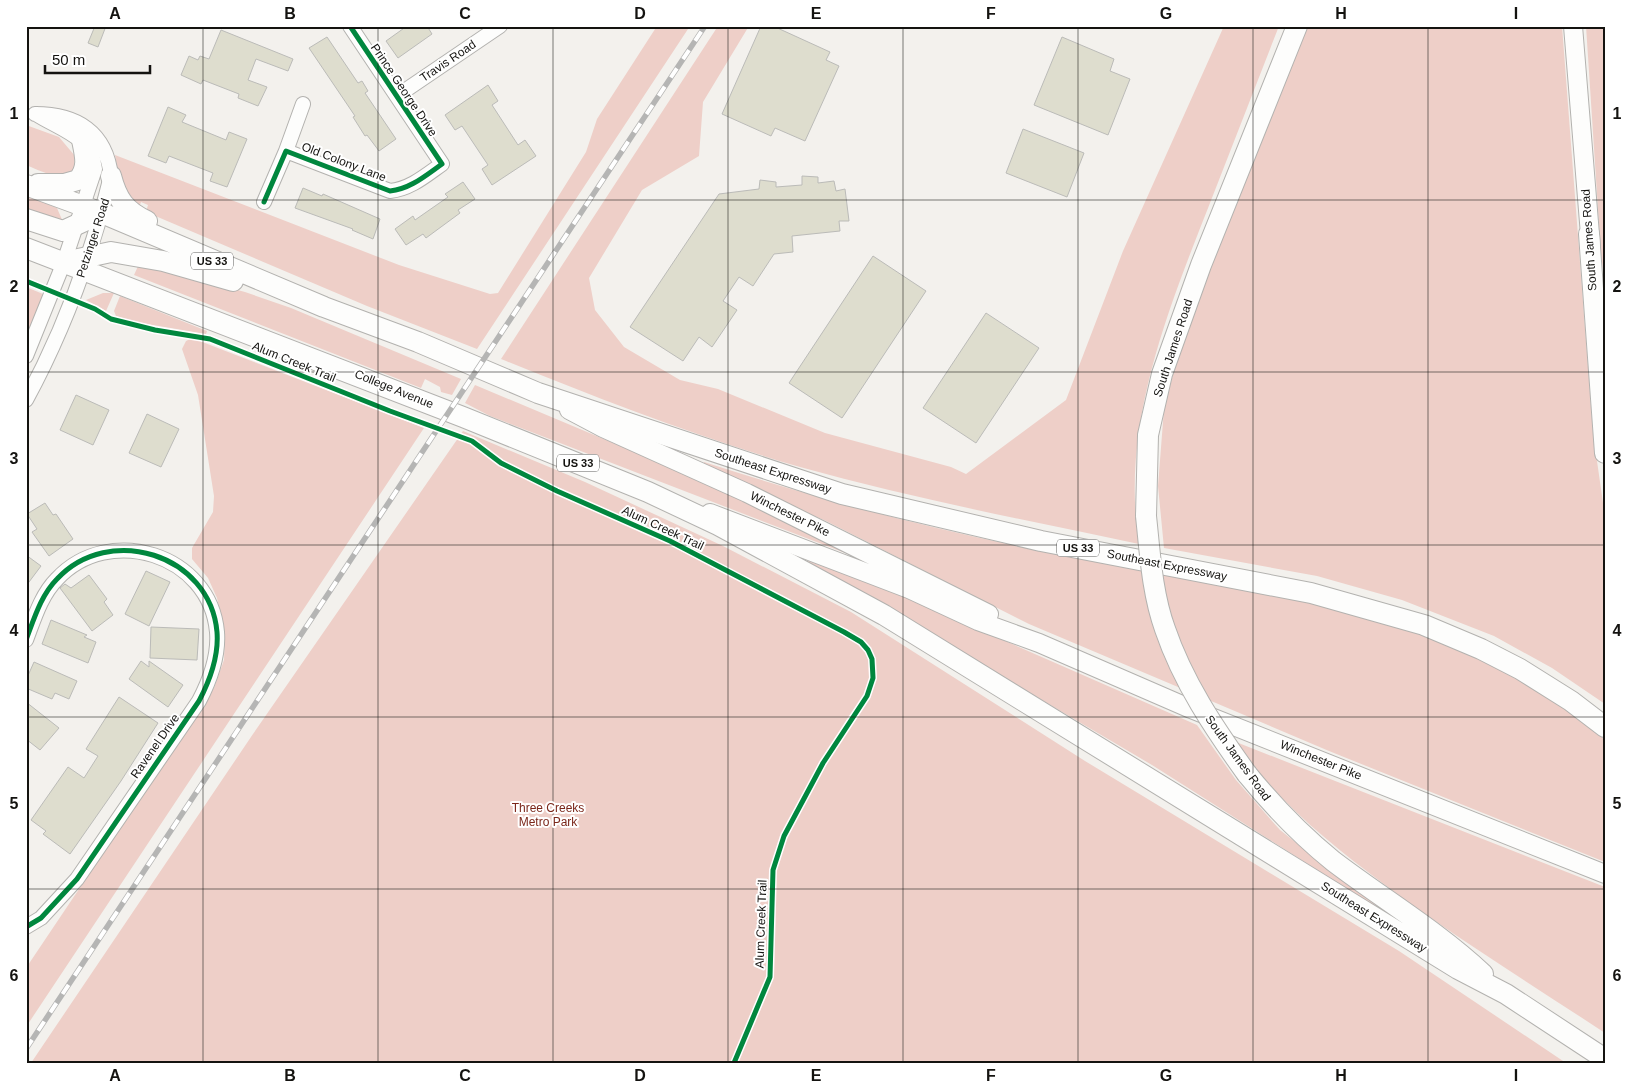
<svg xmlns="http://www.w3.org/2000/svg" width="1631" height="1089" font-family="Arial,sans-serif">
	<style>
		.green { fill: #eecfc8 }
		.building { fill: #deddce; stroke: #bbbbb8 }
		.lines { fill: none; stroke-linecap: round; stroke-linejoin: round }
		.minor-casing { stroke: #b3b2af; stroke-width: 16 }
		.major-casing { stroke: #b3b2af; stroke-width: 20 }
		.highway-casing { stroke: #b3b2af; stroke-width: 22 }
		.minor { stroke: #fdfdfc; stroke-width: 14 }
		.major { stroke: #fdfdfc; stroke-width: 18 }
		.highway { stroke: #fdfdfc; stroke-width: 20 }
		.rail-casing { stroke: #b5b5b4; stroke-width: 5.5 }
		.rail { stroke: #fff; stroke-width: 4; stroke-dasharray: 11; stroke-linecap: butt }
		.highway-bridge-casing { stroke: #b3b2af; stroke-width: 22; stroke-linecap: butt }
		.highway-bridge { stroke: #fdfdfc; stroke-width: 20 }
		.cycleway-casing { stroke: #fff; stroke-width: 8 }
		.cycleway { stroke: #00873e; stroke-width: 5 }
		.grid { fill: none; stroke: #141310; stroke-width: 1; stroke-opacity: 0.55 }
		.labels { text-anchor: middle; stroke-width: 4; stroke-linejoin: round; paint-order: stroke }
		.shield { fill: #fff; stroke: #5a5a58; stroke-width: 1 }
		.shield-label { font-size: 11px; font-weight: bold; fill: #141310 }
		.street-label { font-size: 12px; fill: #141310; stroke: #fff }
		.park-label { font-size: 12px; fill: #7b271a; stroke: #fff }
		.neatline { fill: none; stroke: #141310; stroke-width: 2 }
		.grid-label { font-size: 16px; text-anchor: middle; font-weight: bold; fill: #141310 }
	</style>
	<rect width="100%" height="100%" fill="#f3f1ed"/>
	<path class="green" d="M 657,26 L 690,26 L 477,349 L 367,306 L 146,212 L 148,205 L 141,202 L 138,210 C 122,200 118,173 115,155 L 399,265 L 490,294 L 498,293 L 586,152 L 597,119 Z
		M 718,26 L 749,26 L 703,102 L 699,156 L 642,190 L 589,278 L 595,310 L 624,347 L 680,380 L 718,389 L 825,433 L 951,467 L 966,474 L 1066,400 L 1123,251 L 1224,26 L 1279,26 C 1256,85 1233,144 1210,203 C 1168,310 1120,426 1139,544 C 1025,520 911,498 800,467 C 698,437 599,399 501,359 Z
		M 1307,26 L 1562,26 L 1593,433 L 1605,517 L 1605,704 L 1552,668 L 1494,636 L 1402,600 L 1317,576 L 1164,548 L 1158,486 L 1164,409 L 1176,363 L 1242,179 Z
		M 1586,26 L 1605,26 L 1605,285 L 1601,255 Z
		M 26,125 L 59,137 L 75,156 L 74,169 C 60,182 41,171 26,165 Z
		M 26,195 L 57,208 L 63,222 L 26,214 Z
		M 139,264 L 245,292 L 291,308 L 461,379 L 452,395 L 441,392 L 440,387 L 425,379 L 421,388 L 134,275 Z
		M 26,287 L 43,294 L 26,338 Z
		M 103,293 L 114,293 L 106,311 L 86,300 Z
		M 120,296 L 207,331 L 206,334 L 135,322 L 116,316 L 114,311 Z
		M 192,338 L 424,428 L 26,1027 L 26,968 L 214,688 L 224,660 L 225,635 L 217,598 L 208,578 L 192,559 L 192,548 L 213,512 L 214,496 L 198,395 L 182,349 L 186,341 Z
		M 475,385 L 725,490 L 853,556 L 490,416 L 465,403 Z
		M 463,431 L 585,482 L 723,546 L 851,612 L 1085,761 L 1399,951 L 1566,1063 L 31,1063 L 253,734 Z
		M 704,462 C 809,496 915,525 1023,547 C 1088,560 1154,573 1220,586 C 1263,594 1308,600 1351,611 C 1443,636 1533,676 1605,740 L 1605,862 L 1329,751 L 1029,624 L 826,521 L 702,467 Z
		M 809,559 L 907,598 L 1197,725 L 1236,780 L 1280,830 L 1336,874 L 1405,921 L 1402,924 L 1152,765 L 808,562 Z
		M 1236,742 L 1605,887 L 1605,1033 C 1531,984 1456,938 1385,885 C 1329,843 1275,800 1236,742 Z"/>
	<path class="building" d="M 95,26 L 106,26 L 98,47 L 88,43 Z
		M 407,26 L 427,26 L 432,34 L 398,58 L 386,41 Z
		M 761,26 L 773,26 L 830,52 L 826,60 L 839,66 L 805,141 L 775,128 L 771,136 L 722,114 Z
		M 221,30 L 293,59 L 288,71 L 256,59 L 248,80 L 267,87 L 258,106 L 238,98 L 239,94 L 203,80 L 201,84 L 181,75 L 189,56 L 198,60 L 200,56 L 209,59 Z
		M 327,37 L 358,83 L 362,81 L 368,91 L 365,93 L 396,139 L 379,151 L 367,135 L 365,136 L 353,117 L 355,116 L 309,48 Z
		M 1062,37 L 1114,59 L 1110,71 L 1130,79 L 1108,135 L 1034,105 Z
		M 488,85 L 498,101 L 492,105 L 518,145 L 525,140 L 536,156 L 492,185 L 482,169 L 488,165 L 462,126 L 455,130 L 445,115 Z
		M 168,107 L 186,115 L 182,122 L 226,140 L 229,132 L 247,139 L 227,187 L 210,181 L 213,173 L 169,156 L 166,163 L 148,156 Z
		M 1023,129 L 1084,153 L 1067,197 L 1006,173 Z
		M 802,176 L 818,177 L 818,183 L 834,181 L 836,191 L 845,189 L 849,221 L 839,221 L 840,231 L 792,236 L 793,252 L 774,254 L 753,286 L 739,277 L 723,301 L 737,310 L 712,347 L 699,337 L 683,361 L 630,327 L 719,194 L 759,189 L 760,180 L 776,182 L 776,187 L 802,185 Z
		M 463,182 L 475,199 L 458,210 L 460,213 L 426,238 L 423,234 L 406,245 L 395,229 L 413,216 L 415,220 L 448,197 L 445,194 Z
		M 303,188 L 322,196 L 323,194 L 380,219 L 373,239 L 352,230 L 353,229 L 295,208 Z
		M 873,256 L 926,291 L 842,418 L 789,383 Z
		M 986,313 L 1039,348 L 976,443 L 923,408 Z
		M 76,395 L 109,410 L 93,445 L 60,430 Z
		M 147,414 L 179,429 L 161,467 L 129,453 Z
		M 45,503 L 53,515 L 56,514 L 73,539 L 49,556 L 32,532 L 37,529 L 27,514 Z
		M 26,555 L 41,566 L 26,586 Z
		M 146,571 L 170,582 L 149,626 L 125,614 Z
		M 89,575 L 107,599 L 104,602 L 113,615 L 92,631 L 60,588 L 65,584 L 71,588 Z
		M 51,620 L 87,635 L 84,637 L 96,642 L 88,663 L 42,644 Z
		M 151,627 L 199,629 L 197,660 L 150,658 Z
		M 141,661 L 149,667 L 149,661 L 183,685 L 168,707 L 129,679 Z
		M 34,662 L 77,681 L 69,699 L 55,693 L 52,699 L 26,688 L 26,680 Z
		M 119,697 L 158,723 L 121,781 L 70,854 L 43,834 L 46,831 L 31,820 L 68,767 L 84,778 L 98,756 L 86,749 Z
		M 26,702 L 59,728 L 40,750 L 26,739 Z"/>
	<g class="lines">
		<g class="minor-casing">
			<path id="minor" d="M 397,96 L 500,26
				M 286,151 L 303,104
				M 264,202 L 286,151 L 390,191 C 410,189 425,176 442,164 L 350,26
				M 26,356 L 64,262 L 95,169 C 91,136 61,130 36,114
				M 26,400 C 64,330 92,253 111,176 C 106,132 77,114 35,114
				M 26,640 C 34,619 41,595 57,579 C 109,523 210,554 217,632 C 219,657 210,680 199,701 L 77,879 L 41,918 L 26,927"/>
		</g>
		<g class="major-casing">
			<path id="major" d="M 1573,26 L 1591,247
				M 569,410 L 603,428 L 747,493 L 989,614
				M 710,513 L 909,589 L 978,621 L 1039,643 L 1191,709 L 1605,874"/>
		</g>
		<g class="highway-casing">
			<path id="highway" d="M 111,176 C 117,199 125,211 147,221
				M 38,184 L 64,184 L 78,180 C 89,168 85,155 82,140
				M 26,185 L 102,213 L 324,307 L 418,342 L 538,393 L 842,494 L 1041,541 L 1311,593 L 1424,625 L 1481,649 L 1520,669 L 1571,701 L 1605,727
				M 26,219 L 63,231 L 102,213
				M 1589,234 L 1605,453
				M 26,248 L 463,417 L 648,492 L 718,525 L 884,615 L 1458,969 L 1506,994 L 1605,1059
				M 64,262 L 111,252 L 163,261 L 233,281
				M 1146,516 L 1148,435 L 1162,374 L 1201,265 L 1297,26
				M 1247,774 C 1273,806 1301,835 1333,861 C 1383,899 1437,931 1483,974"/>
		</g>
		<use href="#minor" class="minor"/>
		<use href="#major" class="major"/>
		<use href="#highway" class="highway"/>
		<g class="rail-casing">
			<path id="rail" d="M 26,1049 L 705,26"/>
		</g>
		<use href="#rail" class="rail"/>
		<g class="highway-bridge-casing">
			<path id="highway-bridge" d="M 1146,516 C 1150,553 1152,593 1165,629 C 1183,682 1214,728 1247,774"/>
		</g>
		<use href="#highway-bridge" class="highway-bridge"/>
		<g class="cycleway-casing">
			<path id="cycleway" d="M 264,202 L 286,151 L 390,191 C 410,189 425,176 442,164 L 350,26
				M 26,281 L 95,309 L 111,319 L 155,330 L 210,339 L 390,411 L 472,441 L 501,463 L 557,491 L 670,541 L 844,632 L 861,642 L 868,650 L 872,659 L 873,678 L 867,696 L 823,763 L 784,836 L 773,870 L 770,977 L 734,1063
				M 26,640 C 34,619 41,595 57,579 C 109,523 210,554 217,632 C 219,657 210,680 199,701 L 77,879 L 41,918 L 26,927"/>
		</g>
		<use href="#cycleway" class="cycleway"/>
	</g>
	<path class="grid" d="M 203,26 L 203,1063M 378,26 L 378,1063M 553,26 L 553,1063M 728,26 L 728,1063M 903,26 L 903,1063M 1078,26 L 1078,1063M 1253,26 L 1253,1063M 1428,26 L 1428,1063M 26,200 L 1605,200M 26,372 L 1605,372M 26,545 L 1605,545M 26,717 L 1605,717M 26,889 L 1605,889"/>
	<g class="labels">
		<g class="shield">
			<rect x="191" y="252.5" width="42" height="17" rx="4"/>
			<rect x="557" y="454.5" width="42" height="17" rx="4"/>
			<rect x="1057" y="539.5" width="42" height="17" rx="4"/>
		</g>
		<g class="shield-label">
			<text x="212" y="265">US 33</text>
			<text x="578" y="467">US 33</text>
			<text x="1078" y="552">US 33</text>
		</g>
		<g class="street-label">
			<text transform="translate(448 61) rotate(-34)" y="4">Travis Road</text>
			<text transform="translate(404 90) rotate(56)" y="4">Prince George Drive</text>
			<text transform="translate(344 162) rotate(21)" y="4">Old Colony Lane</text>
			<text transform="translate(93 238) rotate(-72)" y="4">Petzinger Road</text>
			<text transform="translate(1589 240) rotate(-94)" y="4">South James Road</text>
			<text transform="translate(1173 348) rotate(-72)" y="4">South James Road</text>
			<text transform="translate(294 362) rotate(22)" y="4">Alum Creek Trail</text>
			<text transform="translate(394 389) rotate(22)" y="4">College Avenue</text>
			<text transform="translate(773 471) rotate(18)" y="4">Southeast Expressway</text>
			<text transform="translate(790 514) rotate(26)" y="4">Winchester Pike</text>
			<text transform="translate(663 528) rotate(25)" y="4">Alum Creek Trail</text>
			<text transform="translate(1167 565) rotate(11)" y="4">Southeast Expressway</text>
			<text transform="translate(155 746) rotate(-55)" y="4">Ravenel Drive</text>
			<text transform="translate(1238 758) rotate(54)" y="4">South James Road</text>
			<text transform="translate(1321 760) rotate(22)" y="4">Winchester Pike</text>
			<text transform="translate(1374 917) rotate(32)" y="4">Southeast Expressway</text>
			<text transform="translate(761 924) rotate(-88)" y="4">Alum Creek Trail</text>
		</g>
		<g class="park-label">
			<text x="548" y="812">Three Creeks<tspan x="548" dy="14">Metro Park</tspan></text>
		</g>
	</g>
	<rect width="1631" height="1089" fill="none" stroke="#ffffff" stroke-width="55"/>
	<path d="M45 65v8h105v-8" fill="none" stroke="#141310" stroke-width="2.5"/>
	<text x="52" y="65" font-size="15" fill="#141310" stroke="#ffffff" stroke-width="4" paint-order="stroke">50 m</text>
	<rect x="28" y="28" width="1576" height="1034" class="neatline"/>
	<g class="grid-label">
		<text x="115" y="19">A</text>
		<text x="290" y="19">B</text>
		<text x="465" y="19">C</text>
		<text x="640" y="19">D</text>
		<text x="816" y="19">E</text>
		<text x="991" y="19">F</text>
		<text x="1166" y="19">G</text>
		<text x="1341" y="19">H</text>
		<text x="1516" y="19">I</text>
		<text x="14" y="119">1</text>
		<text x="1617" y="119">1</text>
		<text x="14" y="292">2</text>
		<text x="1617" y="292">2</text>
		<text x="14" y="464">3</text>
		<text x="1617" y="464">3</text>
		<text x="14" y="636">4</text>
		<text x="1617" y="636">4</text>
		<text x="14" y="809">5</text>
		<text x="1617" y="809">5</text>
		<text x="14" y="981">6</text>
		<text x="1617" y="981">6</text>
		<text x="115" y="1081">A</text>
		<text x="290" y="1081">B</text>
		<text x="465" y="1081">C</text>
		<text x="640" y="1081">D</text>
		<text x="816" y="1081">E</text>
		<text x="991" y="1081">F</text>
		<text x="1166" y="1081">G</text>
		<text x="1341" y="1081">H</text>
		<text x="1516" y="1081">I</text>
	</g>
</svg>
